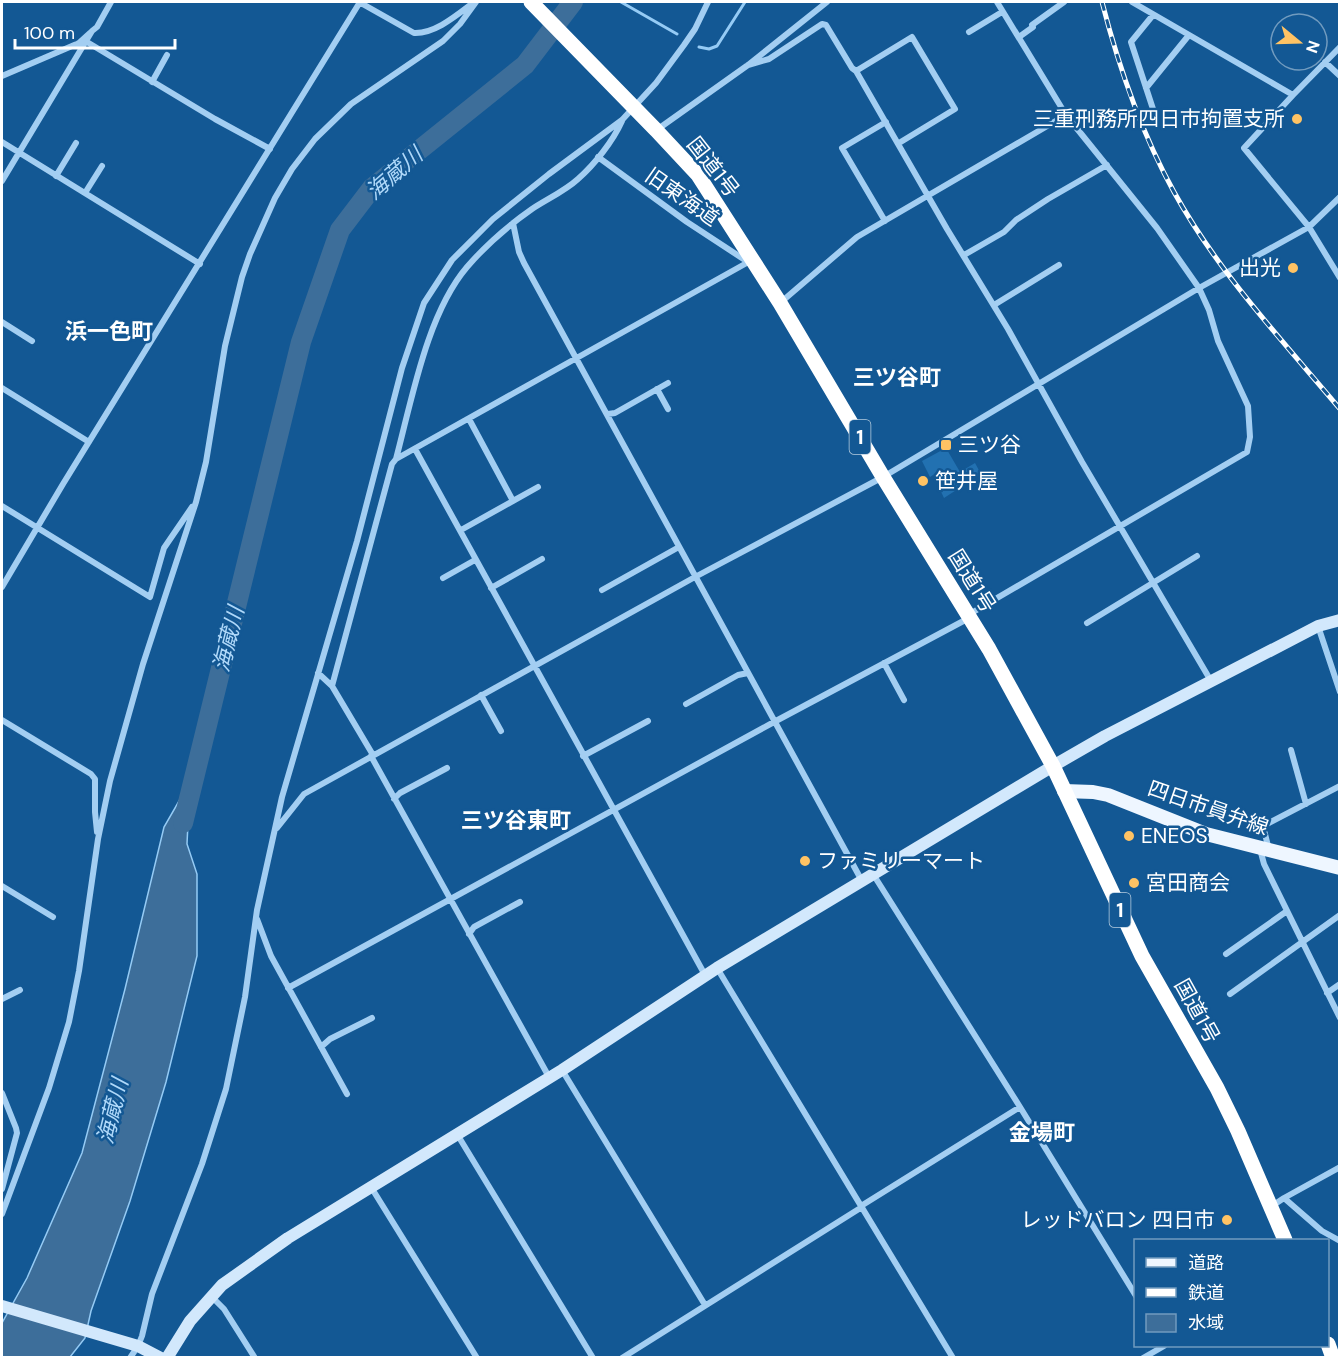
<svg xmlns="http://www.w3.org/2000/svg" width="1341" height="1359" font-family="'DM Sans','Noto Sans JP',sans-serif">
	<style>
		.green { fill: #2271b1 }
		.water { fill: #3d6e9a; stroke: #95cbf5; stroke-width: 1.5 }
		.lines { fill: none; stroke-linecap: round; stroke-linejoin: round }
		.stream { stroke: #95cbf5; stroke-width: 3 }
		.river { stroke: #3d6e9a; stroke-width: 20 }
		.street { stroke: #a3cef2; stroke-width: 6 }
		.secondary { stroke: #d2e8fc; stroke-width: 12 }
		.primary { stroke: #eef6ff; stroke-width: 14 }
		.highway { stroke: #fff; stroke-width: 15 }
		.rail-casing { stroke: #fff; stroke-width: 5 }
		.rail { stroke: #135894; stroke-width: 3; stroke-dasharray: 9; stroke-linecap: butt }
		.poi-dot { fill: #ffc364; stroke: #135894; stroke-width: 2 }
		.labels { text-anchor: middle; stroke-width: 5; stroke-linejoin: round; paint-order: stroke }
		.shield { fill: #135894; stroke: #b8cddf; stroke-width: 1.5 }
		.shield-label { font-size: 20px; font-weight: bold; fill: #fff }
		.poi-label { font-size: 21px; fill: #fff; stroke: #135894; text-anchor: start }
		.street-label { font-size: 21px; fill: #fff; stroke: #135894 }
		.water-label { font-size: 22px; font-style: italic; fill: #afd8f9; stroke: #135894 }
		.neighbourhood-label { font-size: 22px; font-weight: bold; fill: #fff; stroke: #135894 }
	</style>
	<rect width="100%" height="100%" fill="#135894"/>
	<path class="green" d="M 946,448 L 960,472 L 975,463 L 981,474 L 944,498 L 933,475 L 930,477 L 922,461 Z"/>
	<path class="water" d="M 190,782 L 187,844 L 197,874 L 197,956 L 166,1082 L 130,1201 L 91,1311 L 85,1338 L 70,1357 L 2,1358 L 2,1323 L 27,1278 L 82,1153 L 125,989 L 164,827 Z"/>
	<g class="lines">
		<path class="stream" d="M 621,2 L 677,34
			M 699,47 L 709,49 L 717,46 L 745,2"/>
		<path class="river" d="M 183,823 L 301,342 L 340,230 L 372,188 L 525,65 L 573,2"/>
		<path class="street" d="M 359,2 L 414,33 C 435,34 457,15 473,3
			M 1132,2 L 1293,95 L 1340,47
			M 1153,15 L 1131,42 L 1153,109
			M 969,32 L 1002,12
			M 1019,37 L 1033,27 L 1032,25 L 1064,2
			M 87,42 L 215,119 L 270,149
			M 1325,62 L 1340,76
			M 748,65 L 769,59 L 822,24 L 826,25 L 852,68 L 856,71 L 947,229 L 1008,329 L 1082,462 L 1211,681
			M 856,71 L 912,37 L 955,109 L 899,143
			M 2,76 L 79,43 L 90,33
			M 152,82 L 167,55
			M 1146,88 L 1189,35
			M 1293,95 L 1244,148 L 1309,227 L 1340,278
			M 658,129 L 748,65 L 827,2
			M 2,142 L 200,264
			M 598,157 L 687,222 L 748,262
			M 56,176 L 76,143
			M 2,181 L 92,31 L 97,27 L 111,2
			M 85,193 L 102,166
			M 885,221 L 842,148 L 886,122
			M 513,223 L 519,252 L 524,263 L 862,881
			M 964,255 L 1004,232 L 1016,220 L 1048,199 L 1107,165
			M 780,303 L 857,237 L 1066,115
			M 994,305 L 1059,265
			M 2,322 L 32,341
			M 2,388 L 89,442
			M 657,389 L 668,409
			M 608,414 L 615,413 L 668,383
			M 469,419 L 513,501
			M 415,449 L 705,975
			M 396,459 L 752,260
			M 2,506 L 150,597 L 164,548 L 192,507
			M 461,530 L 538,487
			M 443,578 L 475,560
			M 2,587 L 63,484 L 360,2
			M 491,588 L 542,559
			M 602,590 L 679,547
			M 968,615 L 1247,452 L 1250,437 L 1248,406 L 1218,341 L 1209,310 L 1199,288 L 1157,228 L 1066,115 L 997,2
			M 1087,623 L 1197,556
			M 1318,626 L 1340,692
			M 884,663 L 904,700
			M 318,673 L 332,686
			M 481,695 L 501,731
			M 686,704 L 738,675 L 748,673
			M 2,720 L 91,774 L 95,779 L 95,812 L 97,832
			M 1291,750 L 1306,804
			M 373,755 L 332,686 L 392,464 L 396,459 C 412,399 427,314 467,267 C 486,245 509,225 532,209 C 547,199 565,191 578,179 C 595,164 613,141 622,121
			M 371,756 L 549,1077
			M 583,756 L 648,721
			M 394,799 L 400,793 L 447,768
			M 277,828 L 304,794 L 695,577 L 883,477 L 1199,288 L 1309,227 L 1340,197
			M 1260,849 L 1264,864 L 1340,1018
			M 1269,850 L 1263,826 L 1340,786
			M 873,874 L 1020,1107 L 1136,1296
			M 2,886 L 53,917
			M 257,919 L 271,956 L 347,1094
			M 469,934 L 474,927 L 520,902
			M 1226,954 L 1287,911
			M 717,968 L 953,1358
			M 288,988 L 774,722 L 969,618
			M 1327,993 L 1340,984
			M 1230,994 L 1340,915
			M 2,999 L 20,990
			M 321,1047 L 330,1039 L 372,1018
			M 562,1070 L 705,1305
			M 2,1093 L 16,1128 L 17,1133 L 2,1189
			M 457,1134 L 593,1358
			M 371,1187 L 477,1358
			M 1284,1198 L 1340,1167
			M 861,1206 L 1020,1107
			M 1272,1206 L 1284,1198 L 1322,1231 L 1340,1241
			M 2,1214 L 49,1088 L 69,1022 L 79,971 L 98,839 L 110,781 L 143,664 L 196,502 L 206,462 L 225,346 L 242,277 L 250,254 L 275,198 L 292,169 L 315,139 L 351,104 L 443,41 L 460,24 L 476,2
			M 211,1296 L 224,1309 L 255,1358
			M 130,1358 L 138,1346 L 142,1336 L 152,1294 L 202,1164 L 226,1089 L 245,997 L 257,910 L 282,797 L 357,541 L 402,368 L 424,303 L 452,260 L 493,219 L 549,174 L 622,120 L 656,83 L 684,45 L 695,29 L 708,2
			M 622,1358 L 862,1207
			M 1143,1358 L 1164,1346"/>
		<path class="secondary" d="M 2,1306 L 138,1346 L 161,1358
			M 167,1358 L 190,1321 L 222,1285 L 288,1238 L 562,1070 L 717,968 L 1053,766 L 1105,736 L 1295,638 L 1318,626 L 1340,620"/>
		<path class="primary" d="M 1064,791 L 1093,792 L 1108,795 L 1206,834 L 1340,868"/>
		<path class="highway" d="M 531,2 L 656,130 L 698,175 L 780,303 L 883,477 L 989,649 L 1053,766 L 1142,956 L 1217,1088 L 1238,1131 L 1285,1240
			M 1328,1344 L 1333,1358"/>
		<g class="rail-casing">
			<path id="rail" d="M 1102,2 C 1119,68 1141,132 1174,192 C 1218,272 1282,340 1340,409"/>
		</g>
		<use href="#rail" class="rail"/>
	</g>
	<g class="poi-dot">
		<circle cx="1297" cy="119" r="6"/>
		<circle cx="1293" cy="268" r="6"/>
		<rect x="940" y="439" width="12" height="12" rx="3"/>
		<circle cx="923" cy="481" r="6"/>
		<circle cx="1129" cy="836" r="6"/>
		<circle cx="805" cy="861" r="6"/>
		<circle cx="1134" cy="883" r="6"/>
		<circle cx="1227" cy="1220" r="6"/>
	</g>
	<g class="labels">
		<g class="shield">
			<rect x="849.5" y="420" width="21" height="34" rx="4.5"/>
			<rect x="1109.5" y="893" width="21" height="34" rx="4.5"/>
		</g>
		<g class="shield-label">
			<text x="860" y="444">1</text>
			<text x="1120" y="917">1</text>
		</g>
		<g class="poi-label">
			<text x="1285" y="126" text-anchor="end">三重刑務所四日市拘置支所</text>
			<text x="1281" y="275" text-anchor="end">出光</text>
			<text x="958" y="452">三ツ谷</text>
			<text x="935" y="488">笹井屋</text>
			<text x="1141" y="843">ENEOS</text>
			<text x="817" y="868">ファミリーマート</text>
			<text x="1146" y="890">宮田商会</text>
			<text x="1215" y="1227" text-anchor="end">レッドバロン 四日市</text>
		</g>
		<g class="street-label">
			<text transform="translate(713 167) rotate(52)" y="7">国道1号</text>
			<text transform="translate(682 197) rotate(35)" y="7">旧東海道</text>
			<text transform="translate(972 581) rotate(58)" y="7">国道1号</text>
			<text transform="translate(1208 808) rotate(19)" y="7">四日市員弁線</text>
			<text transform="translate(1197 1011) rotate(61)" y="7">国道1号</text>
		</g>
		<g class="water-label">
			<text transform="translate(394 173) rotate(-41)" y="8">海蔵川</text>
			<text transform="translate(228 639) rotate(-76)" y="8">海蔵川</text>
			<text transform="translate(112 1111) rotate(-76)" y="8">海蔵川</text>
		</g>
		<g class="neighbourhood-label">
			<text x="109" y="339">浜一色町</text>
			<text x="897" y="385">三ツ谷町</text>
			<text x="516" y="828">三ツ谷東町</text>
			<text x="1042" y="1140">金場町</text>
		</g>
	</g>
	<rect width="1341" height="1359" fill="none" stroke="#ffffff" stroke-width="6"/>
	<rect x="1134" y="1239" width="195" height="108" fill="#135894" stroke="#719bbf" stroke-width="1.5"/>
	<rect x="1146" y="1258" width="30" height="9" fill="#eef6ff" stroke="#719bbf" stroke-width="1.5"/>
	<text x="1188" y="1269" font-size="18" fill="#ffffff">道路</text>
	<rect x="1146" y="1288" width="30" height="9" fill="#ffffff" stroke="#719bbf" stroke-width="1.5"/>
	<text x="1188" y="1299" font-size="18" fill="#ffffff">鉄道</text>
	<rect x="1146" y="1314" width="30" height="18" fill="#3d6e9a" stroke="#719bbf" stroke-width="1.5"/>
	<text x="1188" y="1329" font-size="18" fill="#ffffff">水域</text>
	<g transform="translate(1299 42) rotate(109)"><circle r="28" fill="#135894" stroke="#719bbf" stroke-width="1.5"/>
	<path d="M0-4.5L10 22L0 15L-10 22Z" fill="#ffc364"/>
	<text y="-9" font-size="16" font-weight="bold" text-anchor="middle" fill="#ffffff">N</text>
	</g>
	<path d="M15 39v9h160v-9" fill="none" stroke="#ffffff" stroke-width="3"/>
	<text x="24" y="39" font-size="18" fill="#ffffff" stroke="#135894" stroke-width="4.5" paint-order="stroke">100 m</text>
</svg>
